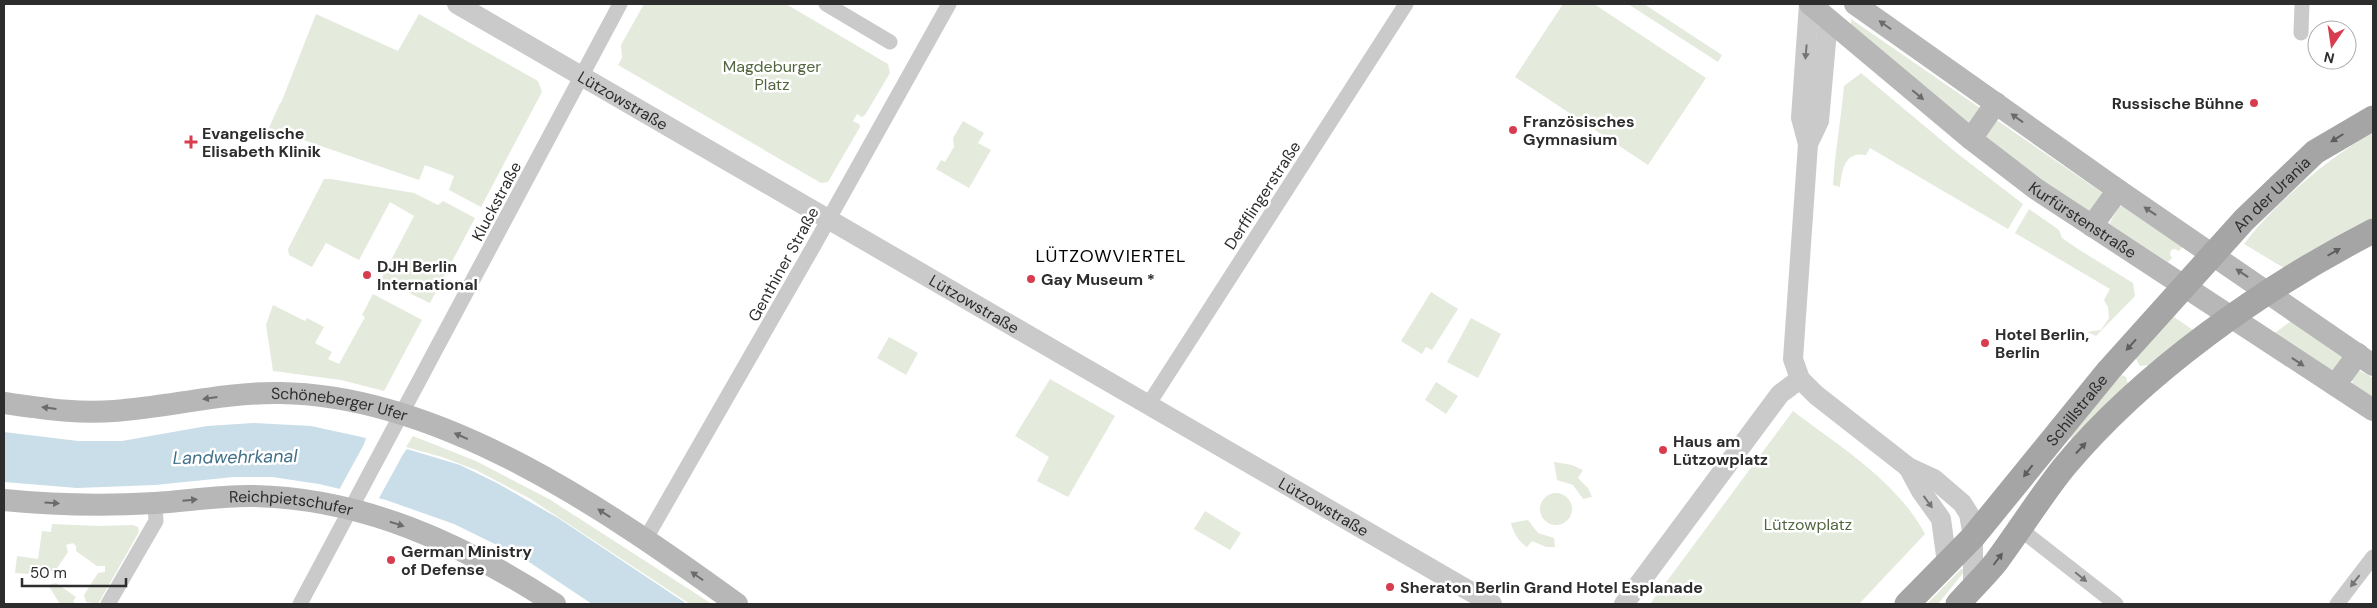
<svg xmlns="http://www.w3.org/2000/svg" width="2377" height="608" font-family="'DM Sans',sans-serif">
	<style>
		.green { fill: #e4eadc }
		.water { fill: #c9dee8 }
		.pier { fill: #fff }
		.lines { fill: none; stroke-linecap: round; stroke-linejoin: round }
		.minor { stroke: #cacaca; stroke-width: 15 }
		.tertiary { stroke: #cacaca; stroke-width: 20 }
		.secondary { stroke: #b7b7b7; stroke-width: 22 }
		.primary { stroke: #a5a5a5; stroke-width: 25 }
		.oneway { fill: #6b6b6b }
		.oneway2 { fill: #747474 }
		.oneway3 { fill: #5d5d5d }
		.poi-dot { fill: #d73d4f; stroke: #fff; stroke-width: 2 }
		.labels { text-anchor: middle; stroke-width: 5; stroke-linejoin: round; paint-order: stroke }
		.park-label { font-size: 16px; fill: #52653e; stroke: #fff }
		.street-label { font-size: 16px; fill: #2d2d2d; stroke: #fff }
		.poi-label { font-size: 16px; font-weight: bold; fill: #2d2d2d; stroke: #fff; text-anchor: start }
		.neighbourhood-label { font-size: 18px; letter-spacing: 1px; fill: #000; stroke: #fff }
		.water-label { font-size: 18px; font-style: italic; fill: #427088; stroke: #fff }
	</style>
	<rect width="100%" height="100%" fill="#fff"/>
	<path class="green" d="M 644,4 L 786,4 L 888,64 L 890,73 L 865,115 L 862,117 L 857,114 L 853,121 L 859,124 L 860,127 L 828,182 L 821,183 L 618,65 L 622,58 L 621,45 Z
		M 1563,4 L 1594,4 L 1706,78 L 1648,165 L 1515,77 Z
		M 1628,4 L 1644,4 L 1722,55 L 1718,62 Z
		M 316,14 L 398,51 L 419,14 L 538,81 L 542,92 L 481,207 L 449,190 L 454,176 L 425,165 L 419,180 L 269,128 L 280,103 L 281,103 Z
		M 1851,19 L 1980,108 L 1969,127 L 1851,29 Z
		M 1861,73 L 1958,154 L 2023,204 L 2008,229 L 1870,148 L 1866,155 C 1844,151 1842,171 1840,187 L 1833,185 C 1835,151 1841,120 1844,86 Z
		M 963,121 L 984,133 L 978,143 L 991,150 L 969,188 L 936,169 L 941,160 L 945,162 L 954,147 L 953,138 Z
		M 1998,121 L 2104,194 L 2088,214 L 1984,138 L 1994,122 Z
		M 2373,133 L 2373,217 L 2284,268 L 2244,244 C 2272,206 2331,155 2373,133 Z
		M 324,179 L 331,179 L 414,193 L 438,205 L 443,201 L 475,218 L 430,303 L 384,281 L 382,284 L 379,283 L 414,216 L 390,202 L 359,260 L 326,243 L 312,267 L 289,255 L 288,249 Z
		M 2122,206 L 2183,246 L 2179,251 L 2175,249 L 2171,250 L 2170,255 L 2172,258 L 2168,262 L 2109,224 L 2119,207 Z
		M 2029,209 L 2059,230 L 2062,238 L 2078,249 L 2133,283 L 2135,296 L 2096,336 L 2087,332 L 2101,330 L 2109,318 L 2108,307 L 2104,300 L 2110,289 L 2015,233 Z
		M 1431,292 L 1458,309 L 1432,350 L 1426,347 L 1422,354 L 1401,341 Z
		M 373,294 L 422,320 L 384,391 L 341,380 L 273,371 L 266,325 L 273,305 L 305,321 L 307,318 L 324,327 L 315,343 L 332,352 L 328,359 L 339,364 L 365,317 L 362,315 Z
		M 2174,317 L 2193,330 L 2149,365 L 2140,366 L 2135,357 L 2167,321 Z
		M 1471,318 L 1501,334 L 1478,378 L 1447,362 Z
		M 2291,321 L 2342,357 L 2331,372 L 2272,335 Z
		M 889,337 L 918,353 L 906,375 L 877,358 Z
		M 2360,371 L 2373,378 L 2373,399 L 2353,386 L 2352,378 L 2356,373 Z
		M 2120,374 L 2126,377 L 2128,384 L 2073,439 L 2070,438 Z
		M 1050,379 L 1115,416 L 1068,497 L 1037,481 L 1049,457 L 1015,436 Z
		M 1436,382 L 1458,396 L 1446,414 L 1425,400 Z
		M 1793,411 C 1840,447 1896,480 1925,534 L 1859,604 L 1650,604 Z
		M 413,436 L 476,461 L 549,499 L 712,604 L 690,604 L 529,498 L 476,470 L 442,457 L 406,447 Z
		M 1554,462 L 1572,465 L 1583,470 L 1578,478 L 1588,488 L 1592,497 L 1583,499 L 1573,485 L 1557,480 Z
		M1540 509a16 16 0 1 1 32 0a16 16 0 1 1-32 0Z
		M 1205,511 L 1241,533 L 1230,550 L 1194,529 Z
		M 1528,520 L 1538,533 L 1554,538 L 1555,547 L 1546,547 L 1532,541 L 1527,547 C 1519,542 1513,532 1511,523 Z
		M 52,524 L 99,526 L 133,525 L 138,527 L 139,532 L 98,604 L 86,602 L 84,595 L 98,573 L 105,572 L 105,566 L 97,566 L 76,551 L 76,546 L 73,543 L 66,545 L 68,552 L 55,571 L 45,572 L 42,580 L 29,574 L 15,573 L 17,556 L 38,559 L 42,531 L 51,532 Z
		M 1961,569 L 1964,569 L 1964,572 L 1938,604 L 1927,604 Z
		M 56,583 L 76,597 L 73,601 L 75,604 L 60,604 L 48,585 Z"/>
	<path class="water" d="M 253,423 L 311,426 L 366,438 L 364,444 L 402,455 L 407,449 L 460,465 L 497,483 L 558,518 L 687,604 L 592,604 L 523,558 L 454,524 L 386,500 L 319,484 L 272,477 L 234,477 L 155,485 L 77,488 L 4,482 L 4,432 L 78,441 L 122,441 L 207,426 Z"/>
	<path class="pier" d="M 368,437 L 367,442 L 401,452 L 407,447 L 378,500 L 339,490 Z"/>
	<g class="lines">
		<path class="minor" d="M 826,4 L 890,42
			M 2301,33 L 2302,4
			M 1148,405 L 1406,4
			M 2020,529 L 2116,604
			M 645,540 L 812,249 L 949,4
			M 108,604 L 156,521 L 155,503
			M 300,604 L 620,4
			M 2337,604 L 2373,557"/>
		<g class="tertiary">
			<path id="s1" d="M 457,4 L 1492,604"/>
			<path d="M 1828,19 L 1819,121 L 1808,144 L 1793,359 L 1800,379 L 1816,395 L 1908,467 L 1934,479 L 1962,503 L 1969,514 L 1973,537 L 1973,586"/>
			<path d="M 1808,144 L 1801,118 L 1809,4"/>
			<path d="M 1908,467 L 1921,491 L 1941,519 L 1947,563"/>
			<path d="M 1624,604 L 1780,394 L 1800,379"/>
		</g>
		<g class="secondary">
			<path id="s2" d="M 1810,4 L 1971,139 L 2036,189 L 2373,410"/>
			<path d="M 1855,4 L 2118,190 L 2373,365"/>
			<path d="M 1971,139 L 1996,103"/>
			<path d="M 2092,226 L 2118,190"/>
			<path d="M 2335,385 L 2358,354"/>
			<path id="s3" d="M 4,403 C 40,408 77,414 114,411 C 170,407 224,392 280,393 C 442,395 610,512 737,604"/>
			<path id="s4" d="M 4,500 C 54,505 105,506 155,503 C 186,501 217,496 249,496 C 362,497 463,544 555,604"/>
		</g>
		<g class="primary">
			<path id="s5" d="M 1907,604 L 1973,537 L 2109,370 L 2244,220 L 2315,152 L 2373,118"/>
			<path d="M 1958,604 C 1970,590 1984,577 1996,562 C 2019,531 2040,497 2064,467 C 2143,372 2264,287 2373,231"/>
		</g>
	</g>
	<defs><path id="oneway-solid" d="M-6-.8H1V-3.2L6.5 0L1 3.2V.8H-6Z" transform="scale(1.25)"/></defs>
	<g class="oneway">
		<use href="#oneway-solid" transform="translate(1885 25) rotate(-145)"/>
		<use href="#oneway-solid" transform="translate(1918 95) rotate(40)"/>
		<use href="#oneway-solid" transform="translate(2017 118) rotate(-144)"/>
		<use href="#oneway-solid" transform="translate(2150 211) rotate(-146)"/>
		<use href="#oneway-solid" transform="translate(2242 273) rotate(-146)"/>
		<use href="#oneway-solid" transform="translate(2298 362) rotate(34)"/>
		<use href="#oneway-solid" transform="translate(210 398) rotate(172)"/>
		<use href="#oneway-solid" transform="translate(49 408) rotate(-173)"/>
		<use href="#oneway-solid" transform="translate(461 436) rotate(-156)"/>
		<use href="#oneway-solid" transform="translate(190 500) rotate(-5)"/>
		<use href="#oneway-solid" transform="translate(52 503) rotate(3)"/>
		<use href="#oneway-solid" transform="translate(604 513) rotate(-147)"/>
		<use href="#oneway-solid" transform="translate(397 524) rotate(17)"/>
		<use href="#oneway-solid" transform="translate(697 576) rotate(-145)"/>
	</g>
	<g class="oneway2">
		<use href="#oneway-solid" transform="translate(1806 52) rotate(95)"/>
		<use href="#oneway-solid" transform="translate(1928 502) rotate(54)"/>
		<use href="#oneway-solid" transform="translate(2081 577) rotate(39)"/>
		<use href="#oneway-solid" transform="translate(2355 581) rotate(128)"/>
	</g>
	<g class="oneway3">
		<use href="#oneway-solid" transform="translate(2337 138) rotate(148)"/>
		<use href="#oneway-solid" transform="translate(2334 252) rotate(-30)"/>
		<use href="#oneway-solid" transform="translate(2131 345) rotate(132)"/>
		<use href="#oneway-solid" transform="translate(2081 448) rotate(-47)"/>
		<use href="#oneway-solid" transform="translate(2028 471) rotate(128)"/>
		<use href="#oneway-solid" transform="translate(1998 559) rotate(-53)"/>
	</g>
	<g class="poi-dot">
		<circle cx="2254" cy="103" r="5"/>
		<circle cx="1513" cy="130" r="5"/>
		<path d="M188.5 134.5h5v5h5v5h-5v5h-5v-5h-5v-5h5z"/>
		<circle cx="367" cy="275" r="5"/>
		<circle cx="1031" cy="279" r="5"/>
		<circle cx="1985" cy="343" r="5"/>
		<circle cx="1663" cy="450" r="5"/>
		<circle cx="391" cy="560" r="5"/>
		<circle cx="1390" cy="587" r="5"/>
	</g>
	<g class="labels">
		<g class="park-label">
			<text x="772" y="72">Magdeburger<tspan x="772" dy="18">Platz</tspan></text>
			<text x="1808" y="530">Lützowplatz</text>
		</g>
		<g class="street-label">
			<text dy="6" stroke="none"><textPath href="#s1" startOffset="192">Lützowstraße</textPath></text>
			<text dy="6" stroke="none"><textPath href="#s5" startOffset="549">An der Urania</textPath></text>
			<text transform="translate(1262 195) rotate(-57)" y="6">Derfflingerstraße</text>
			<text transform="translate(496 201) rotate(-62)" y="6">Kluckstraße</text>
			<text dy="6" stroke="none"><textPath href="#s2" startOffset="348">Kurfürstenstraße</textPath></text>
			<text transform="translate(783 264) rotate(-61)" y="6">Genthiner Straße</text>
			<text dy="6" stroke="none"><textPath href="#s1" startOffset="598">Lützowstraße</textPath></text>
			<text dy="6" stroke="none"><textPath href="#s3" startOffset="338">Schöneberger Ufer</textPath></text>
			<text dy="6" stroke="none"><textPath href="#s5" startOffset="258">Schillstraße</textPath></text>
			<text dy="6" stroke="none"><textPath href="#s4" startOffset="288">Reichpietschufer</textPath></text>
			<text dy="6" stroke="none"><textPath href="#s1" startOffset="1002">Lützowstraße</textPath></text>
		</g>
		<g class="poi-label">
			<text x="2244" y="109" text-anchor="end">Russische Bühne</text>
			<text x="1523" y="127">Französisches<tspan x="1523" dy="18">Gymnasium</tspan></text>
			<text x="202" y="139">Evangelische<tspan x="202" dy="18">Elisabeth Klinik</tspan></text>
			<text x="377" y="272">DJH Berlin<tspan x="377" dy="18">International</tspan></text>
			<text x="1041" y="285">Gay Museum *</text>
			<text x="1995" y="340">Hotel Berlin,<tspan x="1995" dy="18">Berlin</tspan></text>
			<text x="1673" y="447">Haus am<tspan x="1673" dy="18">Lützowplatz</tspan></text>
			<text x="401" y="557">German Ministry<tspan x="401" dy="18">of Defense</tspan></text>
			<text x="1400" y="593">Sheraton Berlin Grand Hotel Esplanade</text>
		</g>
		<g class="neighbourhood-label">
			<text x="1111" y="262">LÜTZOWVIERTEL</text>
		</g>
		<g class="water-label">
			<text transform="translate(235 457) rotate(-1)" y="6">Landwehrkanal</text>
		</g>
	</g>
	<rect width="2377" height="608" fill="none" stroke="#2d2d2d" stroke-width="10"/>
	<g transform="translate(2332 45) rotate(193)"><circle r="24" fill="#ffffff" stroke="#ababab"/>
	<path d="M0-4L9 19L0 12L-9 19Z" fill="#d73d4f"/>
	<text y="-8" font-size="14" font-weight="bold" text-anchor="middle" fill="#2d2d2d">N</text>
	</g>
	<path d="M22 578v8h104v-8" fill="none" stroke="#2d2d2d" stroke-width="2.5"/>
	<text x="30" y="578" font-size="15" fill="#2d2d2d" stroke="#ffffff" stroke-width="4" paint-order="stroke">50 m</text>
</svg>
